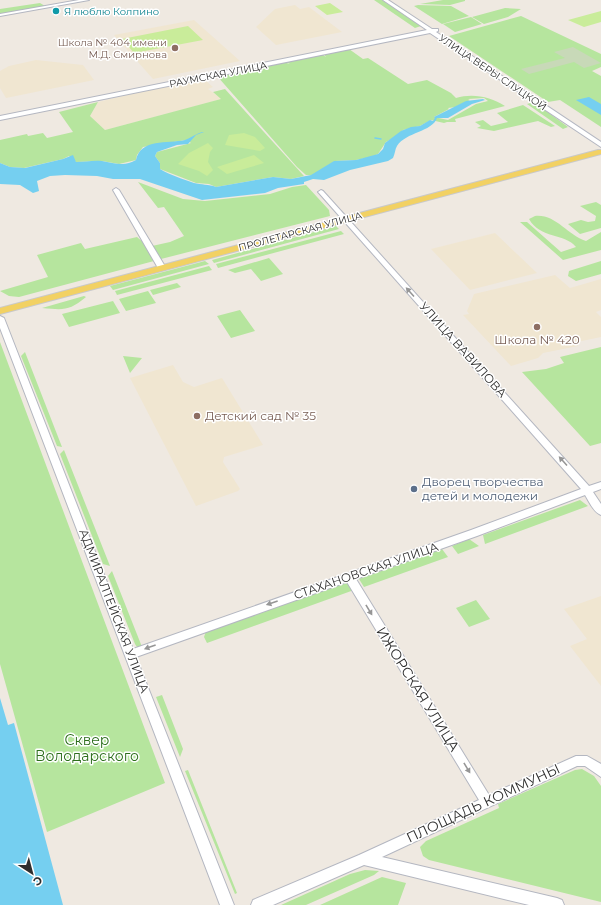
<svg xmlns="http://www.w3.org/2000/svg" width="601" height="905" font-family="Montserrat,sans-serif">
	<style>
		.education { fill: #f0e6d1 }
		.green { fill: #b6e59e; fill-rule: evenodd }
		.cemetery { fill: #c8d9b8 }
		.pitch { fill: #c9ec9a }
		.water { fill: #75cff0 }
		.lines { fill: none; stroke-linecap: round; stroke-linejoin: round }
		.stream { stroke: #75cff0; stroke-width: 1.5 }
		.minor-casing { stroke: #b4b7c1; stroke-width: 2 }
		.major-casing { stroke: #c9c9c9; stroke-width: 2 }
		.minor { fill: #fff; fill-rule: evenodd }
		.major { fill: #f2d163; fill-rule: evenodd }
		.oneway { fill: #969696 }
		.culture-dot { fill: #0f9aa8; stroke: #fff; stroke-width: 1.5 }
		.education-dot { fill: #8d6e63; stroke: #fff; stroke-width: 1.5 }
		.service-dot { fill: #5c6f8a; stroke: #fff; stroke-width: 1.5 }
		.labels { text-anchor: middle; stroke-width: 3; stroke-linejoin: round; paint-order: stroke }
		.far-culture-label { font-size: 10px; fill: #0d838f; stroke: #fff; text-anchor: start }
		.far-education-label { font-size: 10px; fill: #785e54; stroke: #fff; text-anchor: end }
		.far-street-label { font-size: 10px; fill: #2e2e2e; stroke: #fff }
		.education-label { font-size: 12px; fill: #785e54; stroke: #fff }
		.street-label { font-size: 12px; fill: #2e2e2e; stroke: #fff }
		.service-label { font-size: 12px; fill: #4e5e75; stroke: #fff; text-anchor: start }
		.near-street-label { font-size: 14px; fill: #2e2e2e; stroke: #fff }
		.near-park-label { font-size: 14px; fill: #2c6e1b; stroke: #fff }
	</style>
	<rect width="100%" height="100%" fill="#efe9e1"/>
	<path class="education" d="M 295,5 L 300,9 L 309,7 L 342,32 L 276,45 L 256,27 L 275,9 Z
		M 194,20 L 240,61 L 153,79 L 114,35 Z
		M 36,60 L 83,65 L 94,80 L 6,98 L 0,88 L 0,71 L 9,66 Z
		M 197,80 L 205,80 L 213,87 L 208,89 L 222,99 L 105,130 L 90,116 L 98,102 L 144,91 Z
		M 495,233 L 537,273 L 470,290 L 431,249 Z
		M 555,275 L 570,288 L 601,279 L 601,310 L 596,312 L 601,317 L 601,337 L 577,342 L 578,346 L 543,353 L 538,358 L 511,366 L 463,315 L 469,314 L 467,311 L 474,294 Z
		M 173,365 L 183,382 L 194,387 L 222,378 L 263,445 L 224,457 L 223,462 L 240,489 L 238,491 L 196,506 L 130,378 Z
		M 601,596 L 601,686 L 570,646 L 587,639 L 564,609 Z"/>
	<path class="green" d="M 374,0 L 382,0 L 421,26 L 415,28 Z
		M 443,0 L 465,0 L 465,1 L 450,5 L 420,4 Z
		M 40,3 L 45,6 L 0,14 L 0,9 Z
		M 418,5 L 451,6 L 469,16 L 442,24 L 414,6 Z
		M 505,8 L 521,9 L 508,17 L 484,24 L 472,17 Z
		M 521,16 L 601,54 L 601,67 L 592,71 L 601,76 L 601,127 L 560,100 L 548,102 L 449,36 Z
		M 471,17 L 482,24 L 455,32 L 443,24 Z
		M 349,49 L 363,59 L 368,58 L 408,84 L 427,80 L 451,93 L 456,98 C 473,93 491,97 505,106 L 455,119 L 456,122 L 447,122 L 444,123 L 431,120 L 420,126 L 403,130 L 401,134 L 386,142 L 378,154 L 371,157 L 356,160 L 335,161 L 313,175 L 306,175 L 297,167 L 217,76 L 244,73 L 257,68 L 254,72 C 263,67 280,60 290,64 L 287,62 L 323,55 L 326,57 L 324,54 ZM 484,98 L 488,101 L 476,104 L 448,120 L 434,117 L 449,109 L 448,108 L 456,107 L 470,100 L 468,99 Z
		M 225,89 L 304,176 L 291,179 L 273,177 L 216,187 L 209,184 L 196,183 L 160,169 L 160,163 L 155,156 L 157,152 L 191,143 L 186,140 L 143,147 L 137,155 L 136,160 L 119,164 L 102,161 L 76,162 L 69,156 L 63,159 L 24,168 L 10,167 L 0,163 L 0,140 L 27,134 L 28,136 L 43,133 L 47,138 L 73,132 L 59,112 L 98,102 L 90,116 L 105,130 L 221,99 L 213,92 Z
		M 534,102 L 568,127 L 563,129 L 527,104 Z
		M 523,105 L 555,126 L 551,127 L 538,121 L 494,131 L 477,128 L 481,126 L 475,122 L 483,120 L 491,126 L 508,122 L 497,113 Z
		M 138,182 L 183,199 L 205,201 L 270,194 L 292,187 L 306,185 L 329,210 L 330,216 L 161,259 L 152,246 L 170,242 L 184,236 L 164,207 L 158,208 Z
		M 596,202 L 601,205 L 601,228 L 580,234 L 568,224 L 581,220 L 588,222 L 595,221 L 596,216 L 580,206 Z
		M 535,216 C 556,214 567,235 586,241 L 601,232 L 601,250 L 563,260 L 520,222 L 527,222 L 561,252 L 576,247 C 565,233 540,239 529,219 Z
		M 336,226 L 339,229 L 214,263 L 212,260 Z
		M 341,231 L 344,234 L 218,268 L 216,264 Z
		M 137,237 L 144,243 L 154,261 L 19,297 L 9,296 L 0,291 L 48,277 L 37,255 L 81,243 L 85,249 Z
		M 269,258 L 283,274 L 261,281 L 251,269 L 235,273 L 228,270 Z
		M 205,261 L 209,264 L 113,290 L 110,286 Z
		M 601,261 L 601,274 L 576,281 L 568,276 L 569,271 Z
		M 209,266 L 212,270 L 117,295 L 115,291 Z
		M 177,283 L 181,287 L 153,295 L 150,290 Z
		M 148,291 L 156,303 L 126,311 L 119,299 Z
		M 84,296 L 86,297 C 69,311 64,310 42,308 Z
		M 113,301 L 120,313 L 69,327 L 62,314 Z
		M 240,310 L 255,331 L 231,338 L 217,316 Z
		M 0,342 L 165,783 L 47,832 L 0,664 Z
		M 601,347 L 601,443 L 590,446 L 522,372 L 546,369 L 564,363 L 560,357 Z
		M 25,352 L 62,447 L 57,446 L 21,356 Z
		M 123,356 L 142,358 L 130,373 Z
		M 64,450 L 110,566 L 103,564 L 60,454 Z
		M 580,500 L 588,506 L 485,544 L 483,535 Z
		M 469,539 L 479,546 L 458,554 L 452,546 Z
		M 442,549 L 448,557 L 364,587 L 359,579 Z
		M 112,571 L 142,647 L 137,647 L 135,644 L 108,576 Z
		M 344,582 L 350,585 L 354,590 L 207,643 L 204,637 L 206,631 Z
		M 476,600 L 490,619 L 469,627 L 456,608 Z
		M 162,695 L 183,749 L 180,757 L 156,697 Z
		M 582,769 L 594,776 L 601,786 L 601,902 L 429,860 L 423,856 L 420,847 L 426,841 L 499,808 L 498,804 L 575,770 Z
		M 188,770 L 237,893 L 235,894 L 185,771 Z
		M 365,870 L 379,871 L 374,875 L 306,905 L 281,905 L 350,874 Z
		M 382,877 L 406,883 L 398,905 L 320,905 Z"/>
	<path class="cemetery" d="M 573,47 L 601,63 L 584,68 L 574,62 L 529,74 L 521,69 L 565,58 L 554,52 Z"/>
	<path class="pitch" d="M 330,3 L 343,12 L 327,15 L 315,6 Z
		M 601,11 L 601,22 L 584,27 L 568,20 Z
		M 188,26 L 203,40 L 134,53 L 122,39 Z
		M 244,133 L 255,137 L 265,148 L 260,151 L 225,145 L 229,135 Z
		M 208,143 L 213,148 L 210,152 L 208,162 L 213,170 L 207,176 L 199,171 L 178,164 L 189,153 Z
		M 254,155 L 264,163 L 227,174 L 217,167 Z"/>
	<path class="water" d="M 589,97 L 601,104 L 601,115 L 576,100 Z
		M 483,99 L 485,100 L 472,104 L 448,118 L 437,118 C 432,132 406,132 397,146 C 395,149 395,154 393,158 L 388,161 L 350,170 L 324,180 L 313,179 L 304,182 L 304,184 L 278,188 L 265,193 L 202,200 L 140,179 L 113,179 L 97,176 L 65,175 L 50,176 L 37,181 L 39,191 L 33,193 L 20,185 L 0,184 L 0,163 L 10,167 L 25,168 L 63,159 L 73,155 L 76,162 C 85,162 93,160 102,161 C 114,163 125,167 136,160 C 141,138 167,144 185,140 C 190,138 196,134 202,132 L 204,132 L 196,135 L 188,144 L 177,145 L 157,152 L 155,156 L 160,163 L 160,169 C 170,175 183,179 194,183 C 201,185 209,184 216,187 L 273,177 L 291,179 L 311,175 L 334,161 L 356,160 L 378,154 L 383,149 L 385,143 L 401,131 L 411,127 L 420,126 L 430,120 L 433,121 L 435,118 L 434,117 L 466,101 Z
		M 0,698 L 8,725 L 14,723 L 63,905 L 0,905 Z"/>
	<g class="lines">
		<path class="stream" d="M 375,138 L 381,139"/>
		<g class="minor-casing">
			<path id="minor" d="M 79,0 L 89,0 L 0,16 L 0,14 Z
				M 383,0 L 388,0 L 432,29 L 438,29 L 438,31 L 436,32 L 601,142 L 601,147 L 430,33 L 0,120 L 0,116 L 427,30 Z
				M 116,188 L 119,190 L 166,268 L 165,270 L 162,270 L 158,268 L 113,190 Z
				M 321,190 L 323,191 L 589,486 L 601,482 L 601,489 L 593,492 L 601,504 L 601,515 C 593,512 589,501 585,495 L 477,536 L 356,579 L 489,795 L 576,756 L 587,756 L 601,764 L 601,777 L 585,766 L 577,766 L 382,857 L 557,898 L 562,900 L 564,905 L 529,905 L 364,865 L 273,905 L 251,905 L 253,900 L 359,855 L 479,800 L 347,582 L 136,657 L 234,905 L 220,905 L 0,328 L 0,316 L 4,318 L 133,649 L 471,530 L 581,489 L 319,193 L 318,192 Z"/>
		</g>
		<g class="major-casing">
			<path id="major" d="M 598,150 L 601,150 L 601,154 L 0,314 L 0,308 Z"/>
		</g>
		<use href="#minor" class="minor"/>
		<use href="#major" class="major"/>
	</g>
	<defs><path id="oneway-solid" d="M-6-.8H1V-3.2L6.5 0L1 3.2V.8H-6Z"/></defs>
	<g class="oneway">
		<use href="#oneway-solid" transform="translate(410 292) rotate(-132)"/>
		<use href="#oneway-solid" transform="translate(563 461) rotate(-132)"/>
		<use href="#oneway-solid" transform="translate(272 603) rotate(161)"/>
		<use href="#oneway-solid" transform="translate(369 610) rotate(59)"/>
		<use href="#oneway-solid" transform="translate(150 647) rotate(160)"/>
		<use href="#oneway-solid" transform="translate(467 768) rotate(59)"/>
	</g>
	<circle class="culture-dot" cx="56" cy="11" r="4"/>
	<g class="education-dot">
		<circle cx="175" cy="48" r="4"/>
		<circle cx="537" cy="327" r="4"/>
		<circle cx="197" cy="416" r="4"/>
	</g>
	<circle class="service-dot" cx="414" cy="489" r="4"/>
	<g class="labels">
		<g class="far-culture-label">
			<text x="64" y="15">Я люблю Колпино</text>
		</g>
		<g class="far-education-label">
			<text x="167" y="46">Школа № 404 имени<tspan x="167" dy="12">М.Д. Смирнова</tspan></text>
		</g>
		<g class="far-street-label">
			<text transform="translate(493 72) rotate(34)" y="4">УЛИЦА ВЕРЫ СЛУЦКОЙ</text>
			<text transform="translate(218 74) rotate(-11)" y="4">РАУМСКАЯ УЛИЦА</text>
			<text transform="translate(300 231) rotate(-15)" y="4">ПРОЛЕТАРСКАЯ УЛИЦА</text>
		</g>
		<g class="education-label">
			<text x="537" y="344">Школа № 420</text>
			<text x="205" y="420" text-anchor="start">Детский сад № 35</text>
		</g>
		<g class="street-label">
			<text transform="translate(463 350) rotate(48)" y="4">УЛИЦА ВАВИЛОВА</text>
			<text transform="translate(366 571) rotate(-19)" y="4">СТАХАНОВСКАЯ УЛИЦА</text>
			<text transform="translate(114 611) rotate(69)" y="4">АДМИРАЛТЕЙСКАЯ УЛИЦА</text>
		</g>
		<g class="service-label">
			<text x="422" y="486">Дворец творчества<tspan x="422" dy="14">детей и молодежи</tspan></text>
		</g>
		<g class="near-street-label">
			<text transform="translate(418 689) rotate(58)" y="5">ИЖОРСКАЯ УЛИЦА</text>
			<text transform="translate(483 803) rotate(-25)" y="5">ПЛОЩАДЬ КОММУНЫ</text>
		</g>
		<g class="near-park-label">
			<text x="87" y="745">Сквер<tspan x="87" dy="16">Володарского</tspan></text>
		</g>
	</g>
	<g transform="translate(32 873) rotate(144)" stroke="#ffffff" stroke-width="3" paint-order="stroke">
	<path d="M0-3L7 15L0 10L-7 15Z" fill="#2e2e2e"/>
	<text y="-6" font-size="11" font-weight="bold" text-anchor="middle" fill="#2e2e2e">С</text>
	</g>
</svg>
